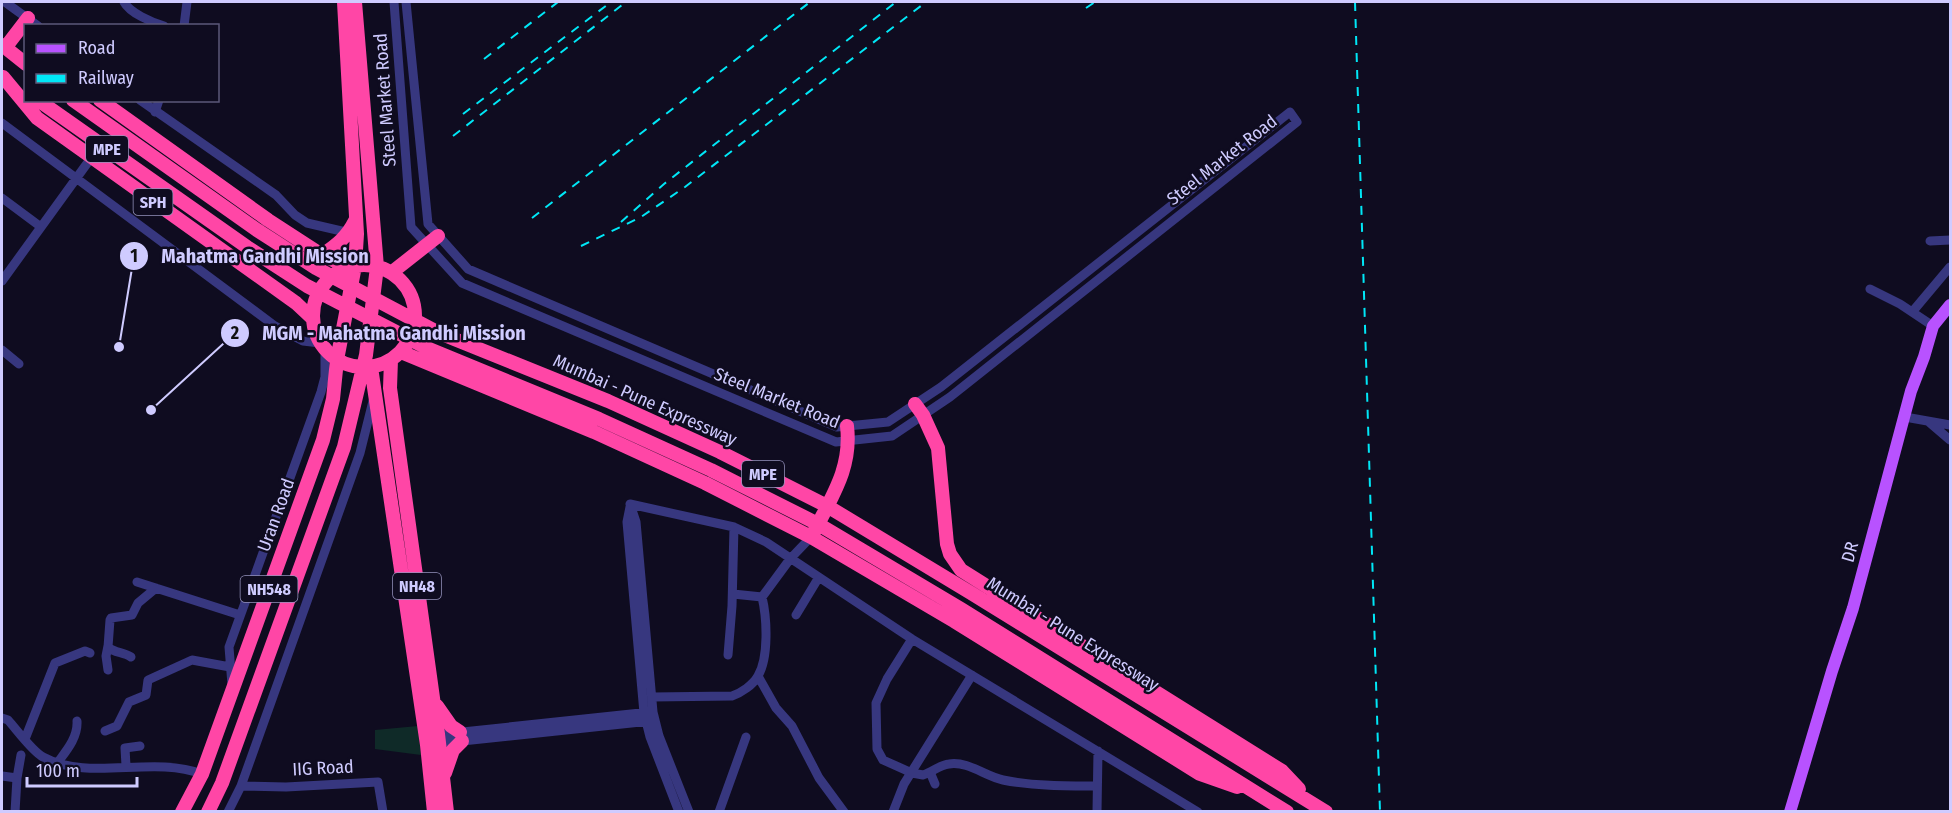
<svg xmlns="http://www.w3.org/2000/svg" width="1952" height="813" font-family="'Fira Sans Condensed',sans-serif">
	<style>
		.green { fill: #0f2a28 }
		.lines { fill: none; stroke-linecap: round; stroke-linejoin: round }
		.minor { stroke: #37377f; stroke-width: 9 }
		.major { stroke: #b852ff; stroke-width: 12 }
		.highway { stroke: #ff46a6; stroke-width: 14 }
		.rail { stroke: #00e7f6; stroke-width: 2; stroke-dasharray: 9 8; stroke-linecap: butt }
		.labels { text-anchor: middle; stroke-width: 5; stroke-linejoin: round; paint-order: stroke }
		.shield { fill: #0f0c20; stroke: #9592bc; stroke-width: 1.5 }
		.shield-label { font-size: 16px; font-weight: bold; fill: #cfcbff }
		.street-label { font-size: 18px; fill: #cfcbff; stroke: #0f0c20 }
		.leader { fill: none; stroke: #cfcbff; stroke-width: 2 }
		.callout-dot { fill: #cfcbff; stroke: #0f0c20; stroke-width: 2 }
		.mark-label { font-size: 18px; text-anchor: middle; font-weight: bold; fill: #111 }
		.callout-label { font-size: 20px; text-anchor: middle; font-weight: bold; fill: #cfcbff; stroke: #0f0c20; stroke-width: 5; stroke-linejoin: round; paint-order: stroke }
	</style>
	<rect width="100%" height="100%" fill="#0f0c20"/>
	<path class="green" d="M 418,726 L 421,755 L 375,749 L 375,730 Z"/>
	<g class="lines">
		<path class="minor" d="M 5,2 L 38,26
			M 124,2 C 130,13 151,22 164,26
			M 394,2 L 411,227 L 462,283 L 836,442 L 892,436 L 950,397 L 1297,122 L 1290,112 L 941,387 L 888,422 L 837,427 L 468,269 L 428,224 L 406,2
			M 184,26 L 187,2
			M 140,100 L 276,195 L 295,215 L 307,223 L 350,233
			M 155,112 L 159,100
			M 2,123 L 275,326 L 303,341 L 320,343
			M 2,198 L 41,227
			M 1930,241 L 1950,240
			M 2,281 L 91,158
			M 1870,289 L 1900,304 L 1933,326
			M 1913,311 L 1950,267
			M 2,350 L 19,364
			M 1905,417 L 1950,425
			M 1929,422 L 1950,440
			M 630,504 L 734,527 L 766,542 L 912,639 L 1198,812
			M 630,504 L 636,522 L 653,712 L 659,736 L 689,812
			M 630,507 L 627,522 L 644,713 L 650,737 L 679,812
			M 137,582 L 240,615
			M 733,594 L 762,597 L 790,559 L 811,537
			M 796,615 L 819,577
			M 912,639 L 887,679 L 876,703 L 877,749 L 883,760 L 912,773 L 923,775 C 933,772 939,765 949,764 C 968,761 985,776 1003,780 C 1033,786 1066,786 1097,786
			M 728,655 L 732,606 L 734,527
			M 131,657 C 124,652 114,653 108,647 L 110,620 L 111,618 L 132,615 L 138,603 L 156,588
			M 108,670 L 106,656 L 108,646
			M 758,676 L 776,708 L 792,726 L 819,778 L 844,812
			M 232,685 L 229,647 L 321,392 L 325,377 L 325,350
			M 652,697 L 732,696 C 741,693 753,685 758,676 C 769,657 767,618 762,597
			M 2,718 L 8,720 C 17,730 32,751 43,757 C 89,782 152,755 202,774
			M 105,731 L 117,726 L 129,702 L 146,695 L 148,680 L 192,660 L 230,667
			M 434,735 L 650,712
			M 25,739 L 55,663 L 85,651 L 90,653
			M 434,744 L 650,721
			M 58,762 C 67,750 78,737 77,721
			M 126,766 L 125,748 L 140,746
			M 930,772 L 935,784
			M 2,776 L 17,778
			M 241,786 L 286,787 L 378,782 L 383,812
			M 15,812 L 17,778 L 21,755
			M 228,812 L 241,786 L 360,453 L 373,401
			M 719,812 L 746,737
			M 893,812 L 904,784 L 972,675
			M 1097,812 L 1098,751"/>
		<path class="major" d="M 1790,812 L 1832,671 L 1853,608 L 1911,391 L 1924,357 L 1933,326 L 1950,305"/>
		<path class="highway" d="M 2,45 L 26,64
			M 5,48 L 28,18
			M 3,77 L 37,118 L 296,303 L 312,318
			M 38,100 L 247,247 L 307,286 L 429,349 L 599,419 L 711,470 L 818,524 L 961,609 L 1287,812
			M 73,100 L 257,230 L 316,268 L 437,332 L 608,401 L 720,452 L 827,506 L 971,593 L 1326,812
			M 100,100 L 268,220 L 322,255 L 349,267
			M 322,255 C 337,245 347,237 355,221
			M313 316a51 51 0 1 1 102 0a51 51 0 1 1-102 0Z
			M 391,273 L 438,236
			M 401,352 L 594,432 L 705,483 L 811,537 L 954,621 L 1200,774 L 1237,787
			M 391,360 L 390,388 L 438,734 L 447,812
			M 371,367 L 427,745 L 434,812
			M 915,404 L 923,415 L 938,448 L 947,544 L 950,554 L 961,570 L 1282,771 L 1299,789
			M 814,532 C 832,496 852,468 847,426
			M 437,706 L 451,726 L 460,732
			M 445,773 L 453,750 L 462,741
			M 182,812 L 202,774 L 323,440 L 333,399 L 337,360 L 355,266 L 357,234 L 344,2
			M 208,812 L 222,783 L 344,447 L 366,355 L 377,267 L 355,2"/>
		<path class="rail" d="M 1355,2 L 1380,812
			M 1086,8 L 1095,2
			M 484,59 L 558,2
			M 463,114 L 611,2
			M 453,136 L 626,2
			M 532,218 L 810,2
			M 621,222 L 664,184 L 896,2
			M 581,246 L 641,217 L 685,187 L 926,2"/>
	</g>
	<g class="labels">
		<g class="shield">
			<rect x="86" y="136" width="42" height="26" rx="4.5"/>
			<rect x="133.5" y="189" width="39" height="26" rx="4.5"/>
			<rect x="742" y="461" width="42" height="26" rx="4.5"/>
			<rect x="393" y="573" width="48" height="26" rx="4.5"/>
			<rect x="240.5" y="576" width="57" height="26" rx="4.5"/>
		</g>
		<g class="shield-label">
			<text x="107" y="155">MPE</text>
			<text x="153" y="208">SPH</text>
			<text x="763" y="480">MPE</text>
			<text x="417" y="592">NH48</text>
			<text x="269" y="595">NH548</text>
		</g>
		<g class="street-label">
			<text transform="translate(385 100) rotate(-94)" y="6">Steel Market Road</text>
			<text transform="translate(1222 160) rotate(-38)" y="6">Steel Market Road</text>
			<text transform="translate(777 398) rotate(22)" y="6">Steel Market Road</text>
			<text transform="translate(645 400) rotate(24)" y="6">Mumbai - Pune Expressway</text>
			<text transform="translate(276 515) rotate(-70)" y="6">Uran Road</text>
			<text transform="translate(1850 552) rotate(-74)" y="6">DR</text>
			<text transform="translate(1073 634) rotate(32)" y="6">Mumbai - Pune Expressway</text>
			<text transform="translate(323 768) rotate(-3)" y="6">IIG Road</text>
		</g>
	</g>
	<path class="leader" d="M119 347L134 256M151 410L235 333"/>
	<g class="callout-dot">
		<circle cx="119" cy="347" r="6"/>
		<circle cx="151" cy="410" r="6"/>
		<circle cx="134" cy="256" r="15"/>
		<circle cx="235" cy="333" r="15"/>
	</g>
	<g class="mark-label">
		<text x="134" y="262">1</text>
		<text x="235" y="339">2</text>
	</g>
	<g class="callout-label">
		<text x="265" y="263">Mahatma Gandhi Mission</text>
		<text x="394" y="340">MGM - Mahatma Gandhi Mission</text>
	</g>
	<rect width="1952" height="813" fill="none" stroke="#cfcbff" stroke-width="6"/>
	<rect x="24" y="24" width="195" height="78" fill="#0f0c20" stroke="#5c5879" stroke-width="1.5"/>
	<rect x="36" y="44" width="30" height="9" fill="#b852ff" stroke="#5c5879" stroke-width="1.5"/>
	<text x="78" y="54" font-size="18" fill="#cfcbff">Road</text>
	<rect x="36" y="74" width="30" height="9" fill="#00e7f6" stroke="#5c5879" stroke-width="1.5"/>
	<text x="78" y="84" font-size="18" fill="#cfcbff">Railway</text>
	<path d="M27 777v9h110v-9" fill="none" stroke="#cfcbff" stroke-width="3"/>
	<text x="36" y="777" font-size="18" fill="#cfcbff" stroke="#0f0c20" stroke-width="4.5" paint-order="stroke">100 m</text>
</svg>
